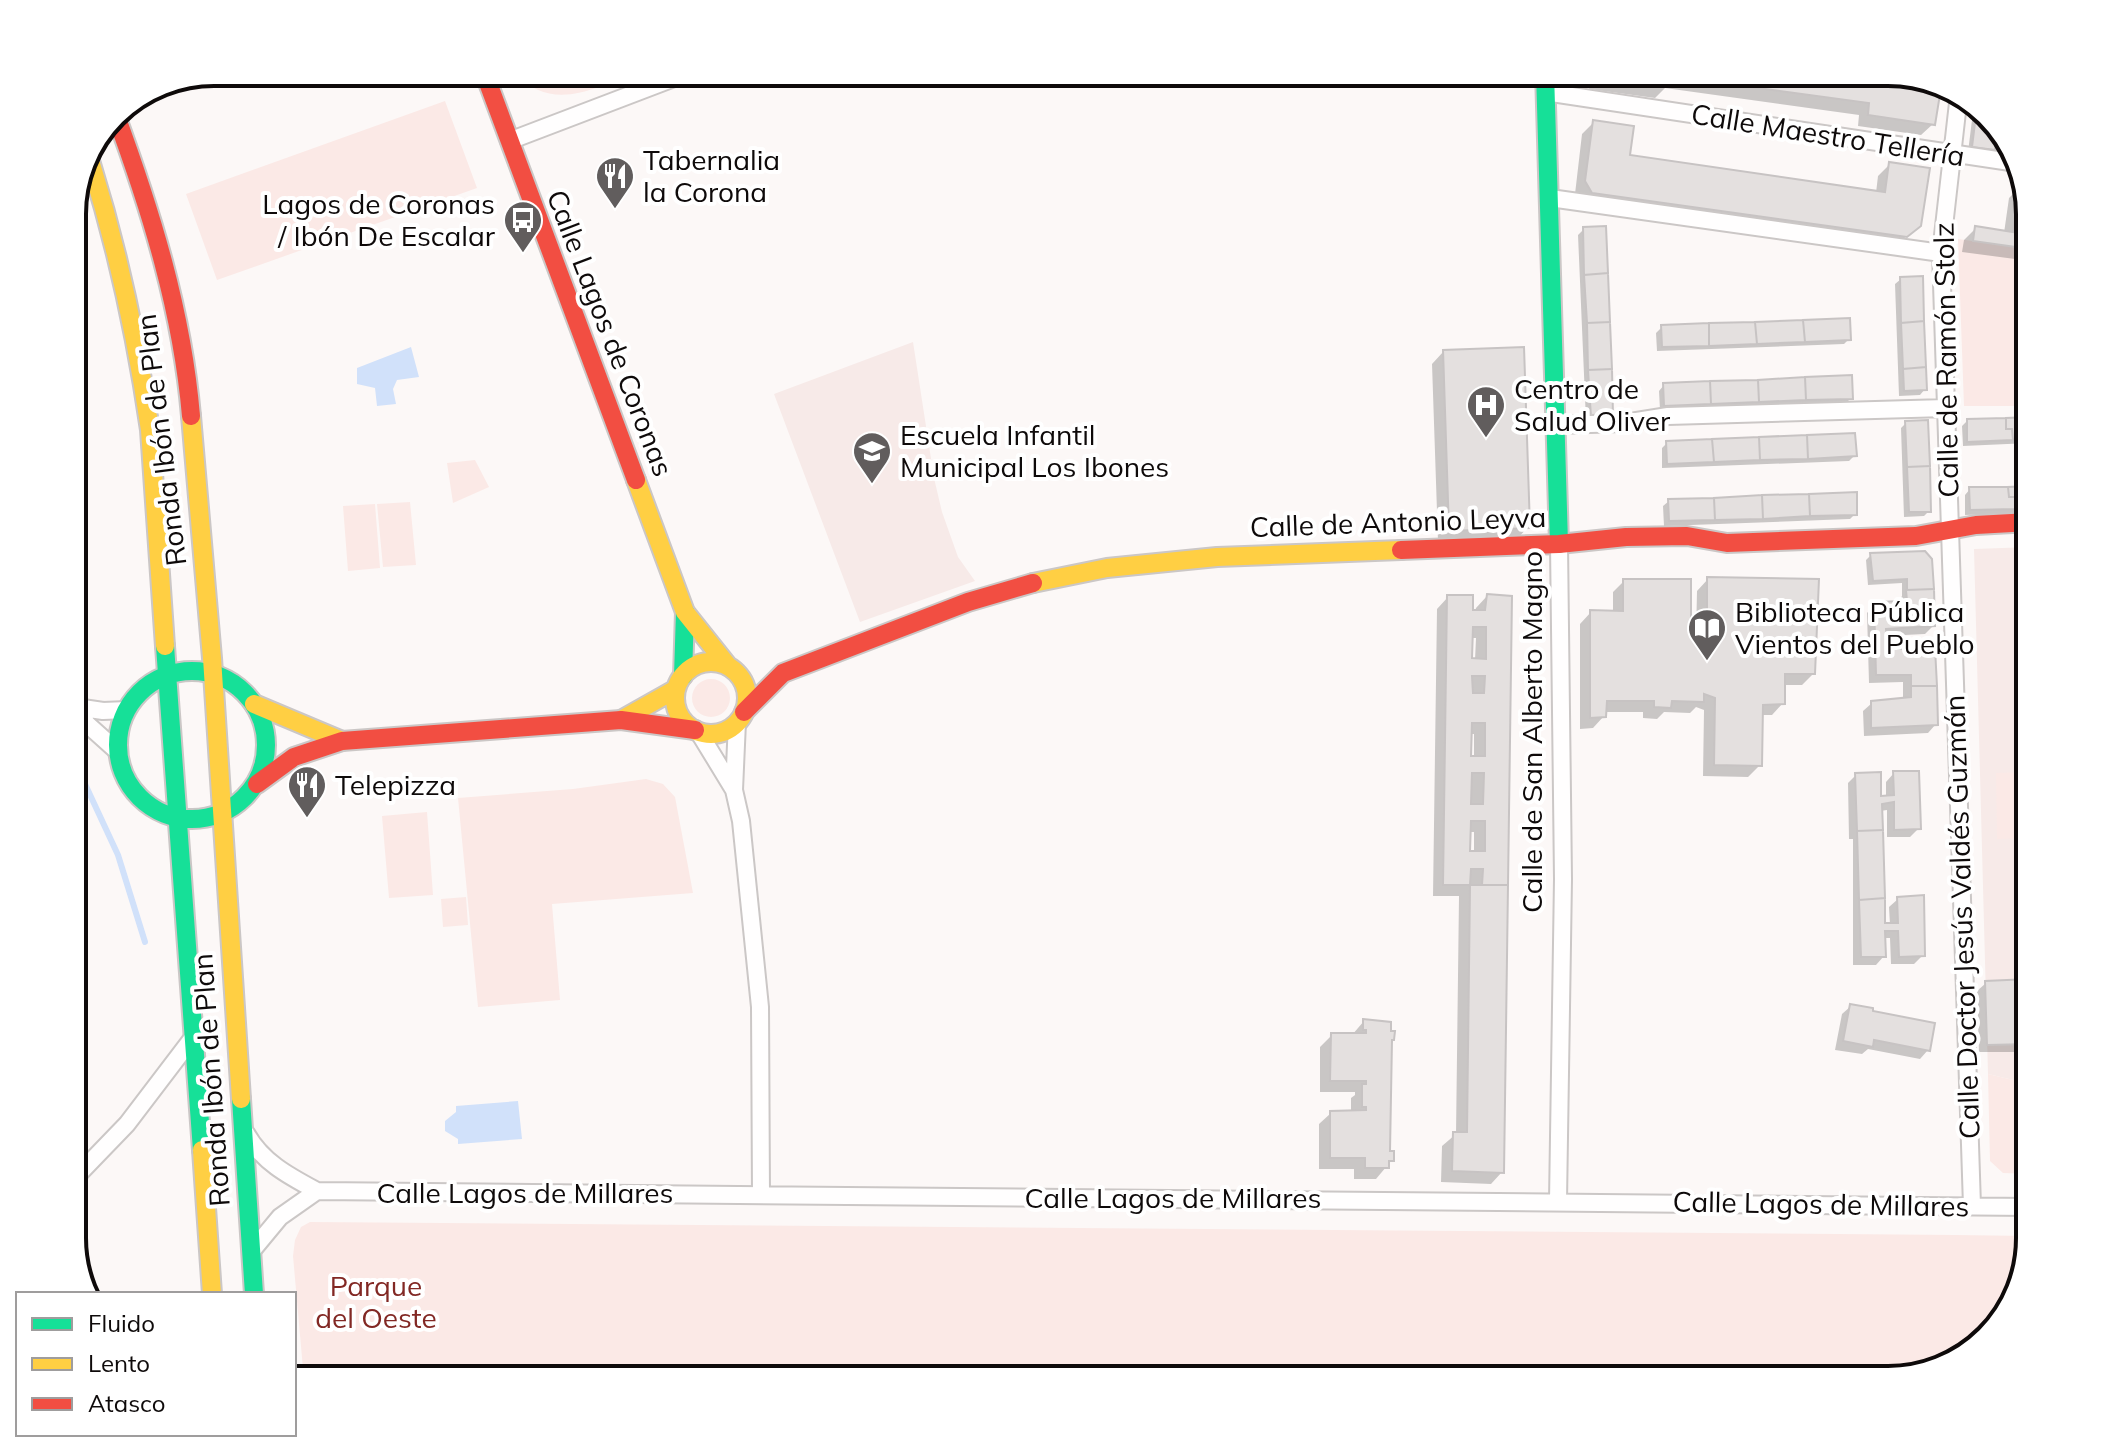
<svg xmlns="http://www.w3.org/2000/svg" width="2102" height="1452" font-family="Mulish,sans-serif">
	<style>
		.built { fill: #f7eae8 }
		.green { fill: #fbe9e6 }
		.water { fill: #d1e1fa }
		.shadow { fill: #0003; fill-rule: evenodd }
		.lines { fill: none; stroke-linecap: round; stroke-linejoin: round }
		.stream { stroke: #d1e1fa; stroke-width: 6 }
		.building { fill: #e4e0df; stroke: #c7c3c3; stroke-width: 2; fill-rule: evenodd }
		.street-casing { stroke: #cbc7c6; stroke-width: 20 }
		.fast-casing { stroke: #cbc7c6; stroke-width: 22 }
		.slow-casing { stroke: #cbc7c6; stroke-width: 22 }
		.jam-casing { stroke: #cbc7c6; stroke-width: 22 }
		.street { stroke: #fffefe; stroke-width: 16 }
		.fast { stroke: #16e098; stroke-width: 18 }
		.slow { stroke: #ffcf43; stroke-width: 18 }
		.jam { stroke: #f24e42; stroke-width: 18 }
		.labels { text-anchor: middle; stroke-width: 8; stroke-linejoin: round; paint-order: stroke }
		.street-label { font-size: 28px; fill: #0e0a0a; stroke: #fff }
		.poi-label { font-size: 28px; fill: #0e0a0a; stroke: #fff; text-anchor: start }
		.park-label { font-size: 28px; fill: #822824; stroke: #fff }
		.rim { fill: none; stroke: #0e0a0a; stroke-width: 4 }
	</style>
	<rect width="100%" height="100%" fill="#fcf8f7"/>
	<path class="built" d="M 913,342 L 934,478 L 942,512 L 958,557 L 975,581 L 860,622 L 774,394 Z
		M 2030,547 L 2030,1084 L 1988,1074 L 1974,549 Z"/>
	<path class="green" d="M 515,72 L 637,72 C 595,88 551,114 515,72 Z
		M 445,101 L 477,188 L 217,280 L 186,194 Z
		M 1958,239 L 2030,249 L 2030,406 L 1964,406 Z
		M 475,460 L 489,487 L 453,503 L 447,463 Z
		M 410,502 L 416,565 L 383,567 L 377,504 Z
		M 375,504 L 380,568 L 348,571 L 343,506 Z
		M692 698a19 19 0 1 1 38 0a19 19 0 1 1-38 0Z
		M 2030,772 L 2030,838 L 1997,839 L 1996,773 Z
		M 646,779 L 663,784 L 675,797 L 693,893 L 552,904 L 560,1000 L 478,1007 L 458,798 L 573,789 Z
		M 427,812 L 433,895 L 389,898 L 382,816 Z
		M 466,897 L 468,925 L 443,927 L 441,899 Z
		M 1988,1074 L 2030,1084 L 2030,1174 L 2003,1173 L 1990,1161 Z
		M 310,1222 L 1955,1235 L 2030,1236 L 2030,1238 L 2006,1317 L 1959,1361 L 1888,1380 L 304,1380 L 293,1256 L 295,1240 L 301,1227 Z"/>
	<path class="water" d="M 411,347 L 419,377 L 397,380 L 393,389 L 396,404 L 377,406 L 375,388 L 357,384 L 357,368 Z
		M 518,1101 L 522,1139 L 458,1144 L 458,1139 L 445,1131 L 445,1121 L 456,1112 L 456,1106 Z"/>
	<path class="shadow" d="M 1591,72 L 1873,72 L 1873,77 L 1924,83 L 1939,87 L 1933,124 L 1921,135 L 1858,126 L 1859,115 L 1665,88 L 1655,98 L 1589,89 Z
		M 1974,104 L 1996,127 L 1993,149 L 1988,154 L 1968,152 Z
		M 1594,122 L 1628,157 L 1876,193 L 1878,176 L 1890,164 L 1919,225 L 1894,247 L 1575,194 L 1582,134 Z
		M 2021,186 L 2030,214 L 2030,261 L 1962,252 L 1964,240 L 1976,228 L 2004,233 L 2009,198 Z
		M 1584,229 L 1611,415 L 1586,421 L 1578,235 Z
		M 1901,279 L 1925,389 L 1920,395 L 1899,396 L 1895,284 Z
		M 1662,327 L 1849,339 L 1844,344 L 1657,351 L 1656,333 Z
		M 1443,352 L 1528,527 L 1517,539 L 1438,541 L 1432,364 Z
		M 1664,385 L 1851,398 L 1846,403 L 1660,410 L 1659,391 Z
		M 2030,419 L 2030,443 L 1963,446 L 1962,426 L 1967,421 Z
		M 1906,423 L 1929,511 L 1924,516 L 1904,517 L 1901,428 Z
		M 1667,443 L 1855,455 L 1849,461 L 1662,468 L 1662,448 Z
		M 2030,487 L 2030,513 L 1965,515 L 1965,495 L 1970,489 Z
		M 1669,501 L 1855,514 L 1850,519 L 1664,526 L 1663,506 Z
		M 1924,553 L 1933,626 L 1925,634 L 1884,636 L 1885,651 L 1933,650 L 1936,724 L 1928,733 L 1864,736 L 1863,711 L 1872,703 L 1903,700 L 1903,682 L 1869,683 L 1867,613 L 1875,604 L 1898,603 L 1902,596 L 1902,583 L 1868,585 L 1866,560 L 1871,555 Z
		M 1708,579 L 1813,674 L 1802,685 L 1783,685 L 1783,703 L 1772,715 L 1761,715 L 1760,765 L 1748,777 L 1703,776 L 1704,710 L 1696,707 L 1690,713 L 1664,712 L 1657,719 L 1643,718 L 1643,712 L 1604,712 L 1604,716 L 1593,728 L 1580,729 L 1580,624 L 1591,612 L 1613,613 L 1613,592 L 1624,581 L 1689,637 L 1696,637 L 1697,591 Z
		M 1487,596 L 1502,1172 L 1491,1184 L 1441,1182 L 1442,1146 L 1456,1134 L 1459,896 L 1433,896 L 1437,609 L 1448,597 L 1471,612 L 1475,612 L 1476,608 ZM 1471,638 L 1476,638 L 1475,660 L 1470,660 ZM 1470,734 L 1474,734 L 1474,758 L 1469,758 ZM 1469,832 L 1474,832 L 1474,853 L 1468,853 Z
		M 1894,773 L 1919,828 L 1910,837 L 1887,837 L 1887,810 L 1880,811 L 1883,925 L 1890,925 L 1889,907 L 1898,899 L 1923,955 L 1914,964 L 1891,964 L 1890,938 L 1883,938 L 1884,956 L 1876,965 L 1853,965 L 1853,839 L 1849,839 L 1848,783 L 1856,775 L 1879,798 L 1886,798 L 1886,782 Z
		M 1986,983 L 2029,1043 L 2020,1052 L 1979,1052 L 1977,991 Z
		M 1851,1006 L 1870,1013 L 1928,1050 L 1920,1059 L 1868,1049 L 1862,1054 L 1835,1050 L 1842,1014 Z
		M 1364,1021 L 1390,1042 L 1388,1153 L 1392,1160 L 1376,1179 L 1354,1179 L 1354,1169 L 1319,1169 L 1319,1124 L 1331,1113 L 1351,1113 L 1351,1098 L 1355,1095 L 1355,1092 L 1320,1092 L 1320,1047 L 1332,1035 L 1352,1035 Z"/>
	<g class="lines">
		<path class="stream" d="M 72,756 L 118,855 L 145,942"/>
	</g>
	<path class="building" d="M 1600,72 L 1875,72 L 1875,75 L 1913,80 L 1941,88 L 1935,125 L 1868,115 L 1869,103 L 1670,76 L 1669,87 L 1599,78 Z
		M 1977,107 L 1998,129 L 1995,150 L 1972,147 Z
		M 1593,120 L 1634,126 L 1630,155 L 1885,192 L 1889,162 L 1930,168 L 1921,226 L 1907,237 L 1592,193 L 1585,181 Z
		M 2020,184 L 2030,214 L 2030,249 L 1973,241 L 1975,226 L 2013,232 Z
		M 1606,226 L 1608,273 L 1584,275 L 1583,227 Z
		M 1608,273 L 1610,322 L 1587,323 L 1584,275 Z
		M 1923,276 L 1924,321 L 1901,323 L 1900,277 Z
		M 1850,318 L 1851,340 L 1805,342 L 1803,320 Z
		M 1803,320 L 1805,342 L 1757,344 L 1755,322 Z
		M 1924,321 L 1926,367 L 1903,369 L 1901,323 Z
		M 1610,322 L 1612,369 L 1588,370 L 1587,323 Z
		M 1755,322 L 1757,344 L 1709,346 L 1709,323 Z
		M 1709,323 L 1709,346 L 1662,347 L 1661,325 Z
		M 1524,347 L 1530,528 L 1449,531 L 1443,350 Z
		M 1926,367 L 1927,390 L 1904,391 L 1903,369 Z
		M 1612,369 L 1613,416 L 1591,417 L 1588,370 Z
		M 1852,375 L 1853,399 L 1806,400 L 1805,377 Z
		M 1805,377 L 1806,400 L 1759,402 L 1758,380 Z
		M 1758,380 L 1759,402 L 1711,404 L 1710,381 Z
		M 1710,381 L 1711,404 L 1664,406 L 1663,383 Z
		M 2030,417 L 2030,439 L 2013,440 L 2012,429 L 2006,429 L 2006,418 Z
		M 2006,418 L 2006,429 L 2012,429 L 2013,440 L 1967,442 L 1967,419 Z
		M 1928,420 L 1930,466 L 1907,467 L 1905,421 Z
		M 1855,433 L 1857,456 L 1808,459 L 1807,435 Z
		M 1807,435 L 1808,459 L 1760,460 L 1759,437 Z
		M 1759,437 L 1760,460 L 1714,462 L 1712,439 Z
		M 1712,439 L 1714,462 L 1667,464 L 1666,441 Z
		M 1930,466 L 1931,512 L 1909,512 L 1907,467 Z
		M 2030,486 L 2030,509 L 2015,509 L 2015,497 L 2009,497 L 2008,487 Z
		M 1969,487 L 2008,487 L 2009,497 L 2015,497 L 2015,509 L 1970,510 Z
		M 1857,492 L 1857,515 L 1810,516 L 1809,494 Z
		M 1809,494 L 1810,516 L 1763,519 L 1762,495 Z
		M 1762,495 L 1763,519 L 1715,520 L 1714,498 Z
		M 1714,498 L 1715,520 L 1669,521 L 1668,499 Z
		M 1925,551 L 1932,559 L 1934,589 L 1907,590 L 1907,579 L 1873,581 L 1870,553 Z
		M 1707,577 L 1819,579 L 1815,674 L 1785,674 L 1785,704 L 1763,705 L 1762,766 L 1714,765 L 1715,698 L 1704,694 L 1704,702 L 1672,701 L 1671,708 L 1654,707 L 1654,701 L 1607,701 L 1606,717 L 1590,718 L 1590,610 L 1623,611 L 1623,579 L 1691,579 L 1691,635 L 1707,635 Z
		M 1934,589 L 1935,626 L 1886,629 L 1887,649 L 1935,648 L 1937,686 L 1911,686 L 1911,675 L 1876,675 L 1874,602 L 1907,601 L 1906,590 Z
		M 1487,594 L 1512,596 L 1508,885 L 1482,885 L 1483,869 L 1471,869 L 1470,885 L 1443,885 L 1447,595 L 1473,595 L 1473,610 L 1485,610 ZM 1473,627 L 1486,627 L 1486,659 L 1472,658 ZM 1472,676 L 1485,676 L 1484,693 L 1473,693 ZM 1472,723 L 1485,723 L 1485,756 L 1471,756 ZM 1472,773 L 1484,773 L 1483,804 L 1471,804 ZM 1471,821 L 1485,821 L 1485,851 L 1470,851 Z
		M 1911,686 L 1937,686 L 1938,725 L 1871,728 L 1871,701 L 1911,697 Z
		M 1893,771 L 1919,771 L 1921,829 L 1894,830 L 1894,802 L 1882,804 L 1883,830 L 1857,831 L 1855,773 L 1881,772 L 1881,796 L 1894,795 Z
		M 1883,830 L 1885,898 L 1859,900 L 1857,831 Z
		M 1470,885 L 1508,885 L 1504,1173 L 1452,1171 L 1453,1132 L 1467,1132 Z
		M 1924,895 L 1925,956 L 1899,957 L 1898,931 L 1885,931 L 1886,957 L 1861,957 L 1859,900 L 1885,898 L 1885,923 L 1898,923 L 1897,897 Z
		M 2029,979 L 2030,1044 L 1987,1045 L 1985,981 Z
		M 1850,1004 L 1873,1008 L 1873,1011 L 1935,1023 L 1930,1051 L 1874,1040 L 1873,1047 L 1843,1041 Z
		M 1363,1019 L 1391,1022 L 1391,1031 L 1395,1031 L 1394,1040 L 1392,1040 L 1390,1151 L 1394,1151 L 1394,1161 L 1389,1161 L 1389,1168 L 1365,1168 L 1365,1158 L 1330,1158 L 1330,1111 L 1366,1110 L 1366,1107 L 1362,1107 L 1362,1084 L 1366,1084 L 1366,1081 L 1330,1081 L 1331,1033 L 1366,1033 L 1366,1030 L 1363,1030 Z"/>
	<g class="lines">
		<g class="street-casing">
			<path id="street" d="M 1545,92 L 2017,163
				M 1959,94 L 1941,253 L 1972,1206
				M 509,141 L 690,72
				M 1550,198 L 1941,253
				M 1557,425 L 1624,423 L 1668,416 L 1946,408
				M 72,700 L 87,724 L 116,750
				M 76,707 L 103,711 L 127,710
				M 737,722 L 734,790 L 741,821 L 760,1007 L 761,1194
				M 698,731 L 734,790
				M 246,1133 C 262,1162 289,1176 317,1191 L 2030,1207
				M 72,1181 L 127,1124 L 194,1036
				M 1558,1201 L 1563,879 L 1559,544
				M 251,1252 L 280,1217 L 317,1191"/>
		</g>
		<g class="fast-casing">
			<path id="fast" d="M 1545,72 L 1559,544
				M 165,646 L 202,1150
				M118 745a74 74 0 1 1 148 0a74 74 0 1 1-148 0Z
				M 683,676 L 685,612
				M 241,1099 L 254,1294"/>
		</g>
		<g class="slow-casing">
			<path id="slow" d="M 91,164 C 118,251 137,340 150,430 L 165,646
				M 191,416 L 212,658 L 241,1099
				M 636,480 L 685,612 L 728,666
				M 1033,583 L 1107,568 L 1217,557 L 1401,550
				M675 698a36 36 0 1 1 72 0a36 36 0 1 1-72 0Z
				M 254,704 L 342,741
				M 621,720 L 676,689
				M 202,1150 L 212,1294"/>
		</g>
		<g class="jam-casing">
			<path id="jam" d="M 484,72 L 636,480
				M 115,113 C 151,211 182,311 191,416
				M 1401,550 L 1559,544 L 1626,537 L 1687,536 L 1727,543 L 1916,536 L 1976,525 L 2030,522
				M 744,712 L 783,673 L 968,602 L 1033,583
				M 257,784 L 294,757 L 342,741 L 621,720 L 695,730"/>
		</g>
		<use href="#street" class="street"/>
		<use href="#fast" class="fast"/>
		<use href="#slow" class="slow"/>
		<use href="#jam" class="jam"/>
	</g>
	<defs>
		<g id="restaurant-pin" transform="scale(2)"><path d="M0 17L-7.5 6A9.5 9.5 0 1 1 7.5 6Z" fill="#615d5d" stroke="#fff"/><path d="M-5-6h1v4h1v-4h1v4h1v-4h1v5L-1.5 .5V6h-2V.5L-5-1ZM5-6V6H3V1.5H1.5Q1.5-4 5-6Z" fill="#fff"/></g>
		<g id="bus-pin" transform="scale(2)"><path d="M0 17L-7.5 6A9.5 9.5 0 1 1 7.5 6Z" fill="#615d5d" stroke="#fff"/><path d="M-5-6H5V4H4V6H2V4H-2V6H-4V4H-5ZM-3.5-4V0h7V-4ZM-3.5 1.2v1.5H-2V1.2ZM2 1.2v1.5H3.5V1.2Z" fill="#fff"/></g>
		<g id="hospital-pin" transform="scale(2)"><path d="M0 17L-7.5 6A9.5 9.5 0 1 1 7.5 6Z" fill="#615d5d" stroke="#fff"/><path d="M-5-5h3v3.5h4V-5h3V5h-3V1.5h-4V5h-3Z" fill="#fff"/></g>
		<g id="school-pin" transform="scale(2)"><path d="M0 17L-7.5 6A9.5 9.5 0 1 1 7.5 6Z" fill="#615d5d" stroke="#fff"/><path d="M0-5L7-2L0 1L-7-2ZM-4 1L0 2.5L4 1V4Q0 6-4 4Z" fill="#fff"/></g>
		<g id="library-pin" transform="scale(2)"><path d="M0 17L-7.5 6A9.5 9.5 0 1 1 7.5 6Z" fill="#615d5d" stroke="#fff"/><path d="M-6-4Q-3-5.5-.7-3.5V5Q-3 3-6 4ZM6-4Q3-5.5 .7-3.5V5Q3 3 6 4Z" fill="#fff"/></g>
	</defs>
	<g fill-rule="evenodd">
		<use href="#restaurant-pin" x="615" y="176"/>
		<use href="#bus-pin" x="523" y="220"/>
		<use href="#hospital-pin" x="1486" y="405"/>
		<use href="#school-pin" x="872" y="451"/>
		<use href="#library-pin" x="1707" y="628"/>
		<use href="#restaurant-pin" x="307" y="785"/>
	</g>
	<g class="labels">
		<g class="street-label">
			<text transform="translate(1828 135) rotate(9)" y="10">Calle Maestro Tellería</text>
			<text transform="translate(610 333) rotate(69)" y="10">Calle Lagos de Coronas</text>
			<text transform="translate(1946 360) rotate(-91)" y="10">Calle de Ramón Stolz</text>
			<text transform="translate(161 440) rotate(-97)" y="10">Ronda Ibón de Plan</text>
			<text transform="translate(1398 522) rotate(-2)" y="10">Calle de Antonio Leyva</text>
			<text transform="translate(1532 732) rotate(-90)" y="10">Calle de San Alberto Magno</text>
			<text transform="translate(1962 917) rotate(-92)" y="10">Calle Doctor Jesús Valdés Guzmán</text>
			<text transform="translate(211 1080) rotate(-94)" y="10">Ronda Ibón de Plan</text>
			<text x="525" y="1203">Calle Lagos de Millares</text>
			<text x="1173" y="1208">Calle Lagos de Millares</text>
			<text transform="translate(1821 1204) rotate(1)" y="10">Calle Lagos de Millares</text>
		</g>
		<g class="poi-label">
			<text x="643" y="170">Tabernalia<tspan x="643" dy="32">la Corona</tspan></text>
			<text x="495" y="214" text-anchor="end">Lagos de Coronas<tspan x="495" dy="32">/ Ibón De Escalar</tspan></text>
			<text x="1514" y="399">Centro de<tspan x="1514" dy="32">Salud Oliver</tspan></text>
			<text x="900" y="445">Escuela Infantil<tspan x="900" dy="32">Municipal Los Ibones</tspan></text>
			<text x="1735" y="622">Biblioteca Pública<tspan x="1735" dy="32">Vientos del Pueblo</tspan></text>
			<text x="335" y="795">Telepizza</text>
		</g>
		<g class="park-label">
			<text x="376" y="1296">Parque<tspan x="376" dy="32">del Oeste</tspan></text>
		</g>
	</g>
	<path d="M0 0H2102V1452H0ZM214 86H1888A128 128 0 0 1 2016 214V1238A128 128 0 0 1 1888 1366H214A128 128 0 0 1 86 1238V214A128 128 0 0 1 214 86Z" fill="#fff" fill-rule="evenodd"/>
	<path class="rim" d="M214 86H1888A128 128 0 0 1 2016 214V1238A128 128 0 0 1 1888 1366H214A128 128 0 0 1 86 1238V214A128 128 0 0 1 214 86Z"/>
	<rect x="16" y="1292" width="280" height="144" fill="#ffffff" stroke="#9f9d9d" stroke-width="2"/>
	<rect x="32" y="1318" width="40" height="12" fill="#16e098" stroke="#9f9d9d" stroke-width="2"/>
	<text x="88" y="1332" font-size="24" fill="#0e0a0a">Fluido</text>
	<rect x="32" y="1358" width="40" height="12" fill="#ffcf43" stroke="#9f9d9d" stroke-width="2"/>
	<text x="88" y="1372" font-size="24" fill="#0e0a0a">Lento</text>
	<rect x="32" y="1398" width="40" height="12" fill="#f24e42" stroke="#9f9d9d" stroke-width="2"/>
	<text x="88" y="1412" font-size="24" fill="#0e0a0a">Atasco</text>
</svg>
